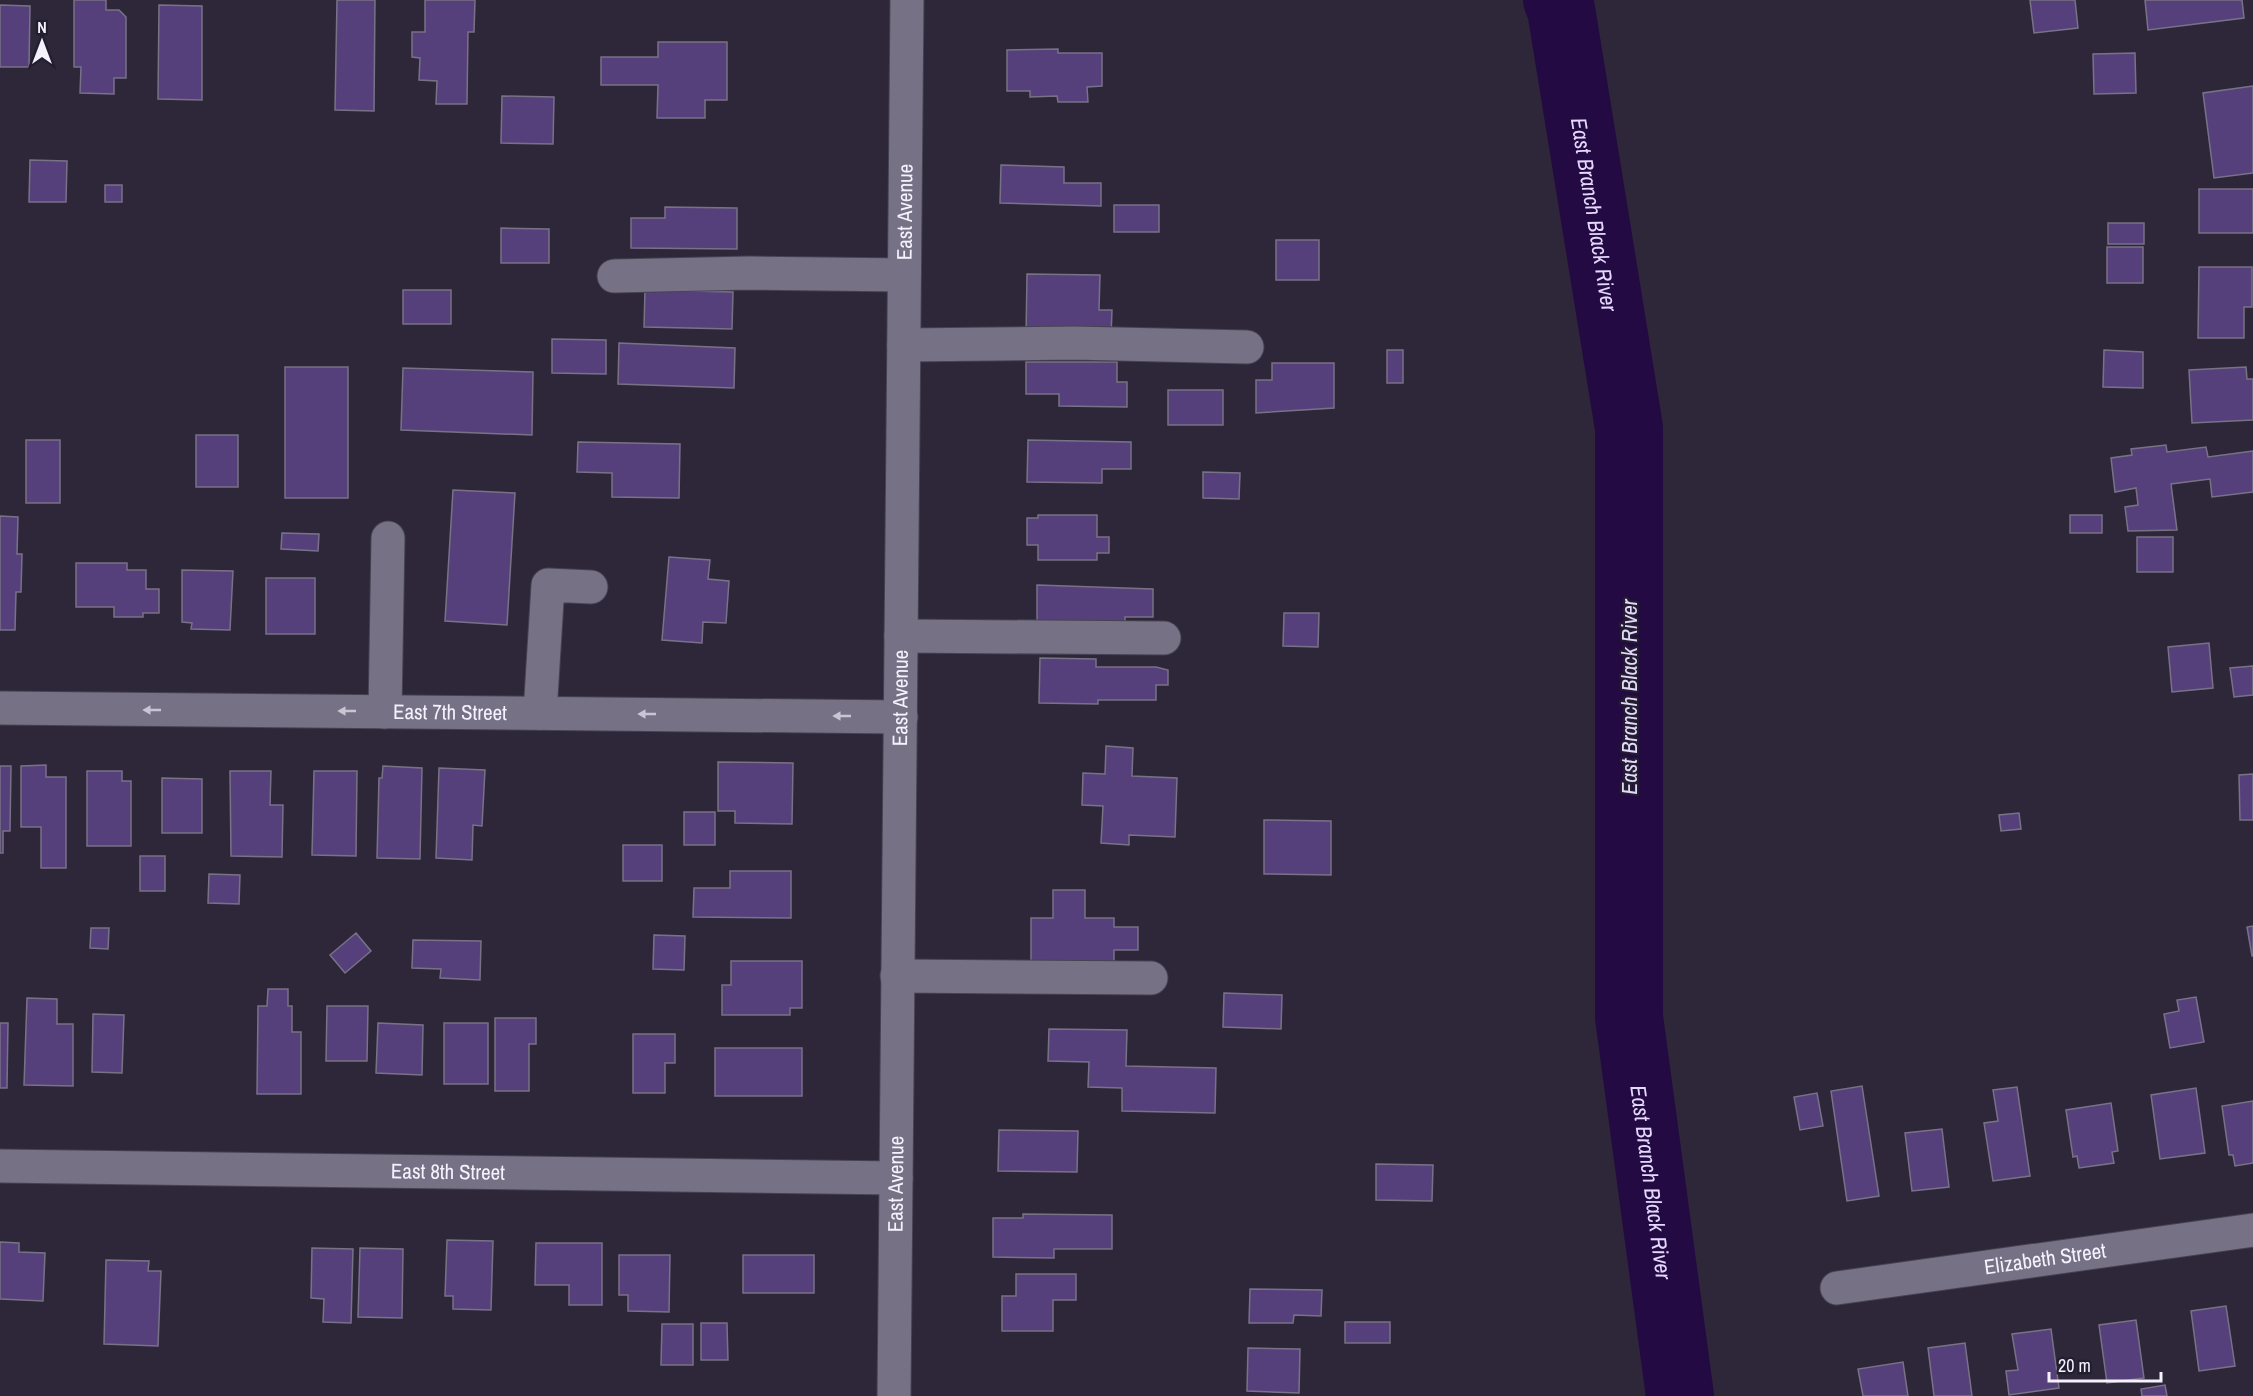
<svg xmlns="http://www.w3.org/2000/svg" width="2253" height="1396" font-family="'Archivo Narrow',sans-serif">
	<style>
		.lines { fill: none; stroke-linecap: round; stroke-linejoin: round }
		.river { stroke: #240a42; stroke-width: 68 }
		.building { fill: #56407b; stroke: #787287; stroke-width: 1.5 }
		.minor-casing { stroke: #474251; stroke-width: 35 }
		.minor { stroke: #777186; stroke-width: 33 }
		.oneway { fill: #c9c5d4 }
		.labels { text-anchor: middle; stroke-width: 4.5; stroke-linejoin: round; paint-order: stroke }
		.street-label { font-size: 21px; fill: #f5f2fe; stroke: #231e2f }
		.water-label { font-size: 22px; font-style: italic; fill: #e4d8fd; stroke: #231e2f }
	</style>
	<rect width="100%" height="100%" fill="#2d2739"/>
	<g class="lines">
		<path class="river" id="s1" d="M 1557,0 L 1561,9 L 1629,428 L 1629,1017 L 1680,1396"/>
	</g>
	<path class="building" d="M 74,0 L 106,0 L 106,10 L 119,10 L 126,17 L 126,78 L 114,78 L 114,94 L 80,93 L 81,67 L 74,67 Z
		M 337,0 L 375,0 L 374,111 L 335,110 Z
		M 425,0 L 475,0 L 474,32 L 468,32 L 467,104 L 436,104 L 437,81 L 419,80 L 420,58 L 412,57 L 412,32 L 425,32 Z
		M 2030,0 L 2075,0 L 2078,28 L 2034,33 Z
		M 2145,0 L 2242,0 L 2244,18 L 2148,30 Z
		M 0,5 L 30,6 L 29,67 L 0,67 Z
		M 159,5 L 202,6 L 202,100 L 158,99 Z
		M 658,42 L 727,42 L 727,100 L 705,100 L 705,118 L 657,118 L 658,85 L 601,85 L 601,57 L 658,57 Z
		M 1058,49 L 1058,53 L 1102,53 L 1102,86 L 1087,87 L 1088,102 L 1058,102 L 1057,96 L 1030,97 L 1030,91 L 1007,91 L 1007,50 Z
		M 2135,53 L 2136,93 L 2094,94 L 2093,54 Z
		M 2253,86 L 2253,173 L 2214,178 L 2203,93 Z
		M 502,96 L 554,97 L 553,144 L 501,143 Z
		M 30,160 L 67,161 L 66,202 L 29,202 Z
		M 1001,165 L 1064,167 L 1064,183 L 1101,183 L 1101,206 L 1000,203 Z
		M 105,185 L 122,185 L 122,202 L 105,202 Z
		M 2199,189 L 2253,189 L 2253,233 L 2199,233 Z
		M 1114,205 L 1159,205 L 1159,232 L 1114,232 Z
		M 665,207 L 737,208 L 737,249 L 631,248 L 631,218 L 665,218 Z
		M 2108,223 L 2144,223 L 2144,244 L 2108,244 Z
		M 501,228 L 549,229 L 549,263 L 501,263 Z
		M 1276,240 L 1319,240 L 1319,280 L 1276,280 Z
		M 2107,247 L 2143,247 L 2143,283 L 2107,283 Z
		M 2199,267 L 2252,267 L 2252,307 L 2244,307 L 2244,338 L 2198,338 Z
		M 1027,274 L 1100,275 L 1099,310 L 1112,310 L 1111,337 L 1026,336 Z
		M 403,290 L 451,290 L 451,324 L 403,324 Z
		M 645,290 L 733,292 L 732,329 L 644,327 Z
		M 552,339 L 606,340 L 606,374 L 552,373 Z
		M 619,343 L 735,348 L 734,388 L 618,384 Z
		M 1387,350 L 1403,350 L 1403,383 L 1387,383 Z
		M 2104,350 L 2143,352 L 2143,388 L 2103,387 Z
		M 1026,362 L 1117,362 L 1117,382 L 1127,382 L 1127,407 L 1059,406 L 1059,394 L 1026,394 Z
		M 1272,363 L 1334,363 L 1334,408 L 1256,413 L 1256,380 L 1272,380 Z
		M 285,367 L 348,367 L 348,498 L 285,498 Z
		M 2246,367 L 2247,379 L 2253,379 L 2253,420 L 2192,423 L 2189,370 Z
		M 403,368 L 533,372 L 532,435 L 401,430 Z
		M 1168,390 L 1223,390 L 1223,425 L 1168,425 Z
		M 196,435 L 238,435 L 238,487 L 196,487 Z
		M 26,440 L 60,440 L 60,503 L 26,503 Z
		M 1028,440 L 1131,442 L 1131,469 L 1102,469 L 1102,483 L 1027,482 Z
		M 578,442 L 680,444 L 679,498 L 612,497 L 612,473 L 577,472 Z
		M 2166,445 L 2167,452 L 2206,447 L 2208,457 L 2253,451 L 2253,492 L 2212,497 L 2210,479 L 2171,484 L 2177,530 L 2128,531 L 2125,507 L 2138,505 L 2136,488 L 2115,492 L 2111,458 L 2132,455 L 2131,449 Z
		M 1203,472 L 1240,473 L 1239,499 L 1203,498 Z
		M 453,490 L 515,493 L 507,625 L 445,621 Z
		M 1038,515 L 1097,515 L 1097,537 L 1109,537 L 1109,553 L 1097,553 L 1097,560 L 1038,560 L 1038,545 L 1027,545 L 1027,518 L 1038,518 Z
		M 2070,515 L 2102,515 L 2102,533 L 2070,533 Z
		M 0,516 L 18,517 L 17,554 L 22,554 L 21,592 L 16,592 L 15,630 L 0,630 Z
		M 282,533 L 319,534 L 318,551 L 281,549 Z
		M 2137,537 L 2173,537 L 2173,572 L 2137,572 Z
		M 669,557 L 710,560 L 708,579 L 729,581 L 726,623 L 703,622 L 702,643 L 662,640 Z
		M 76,563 L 127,563 L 127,570 L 146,570 L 146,589 L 159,589 L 159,613 L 143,613 L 143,617 L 114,617 L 114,607 L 76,607 Z
		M 182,570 L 233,571 L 230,630 L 191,629 L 192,623 L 182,622 Z
		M 266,578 L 315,578 L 315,634 L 266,634 Z
		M 1037,585 L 1153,589 L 1153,617 L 1125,617 L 1125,623 L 1037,629 Z
		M 1284,613 L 1319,613 L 1318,647 L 1283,646 Z
		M 2209,643 L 2213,688 L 2172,692 L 2168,647 Z
		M 1040,658 L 1096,659 L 1096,667 L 1156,667 L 1168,670 L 1168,685 L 1156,685 L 1156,700 L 1098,700 L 1098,704 L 1039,703 Z
		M 2253,666 L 2253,695 L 2234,697 L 2230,668 Z
		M 1106,746 L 1133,748 L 1132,776 L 1177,778 L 1175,837 L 1129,835 L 1129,845 L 1101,843 L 1103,806 L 1082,805 L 1083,773 L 1105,774 Z
		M 718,762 L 793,763 L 792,824 L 735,823 L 735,811 L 718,811 Z
		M 46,765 L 46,777 L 66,777 L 66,868 L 41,868 L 41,827 L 21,827 L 21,766 Z
		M 0,766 L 11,766 L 10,831 L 3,831 L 3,853 L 0,853 Z
		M 383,766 L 422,768 L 420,859 L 377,858 L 379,778 L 382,778 Z
		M 439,768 L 485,770 L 482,826 L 473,825 L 472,860 L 436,858 Z
		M 87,771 L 122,771 L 122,781 L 131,781 L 131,846 L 87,846 Z
		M 230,771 L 271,771 L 270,805 L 283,805 L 282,857 L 231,856 Z
		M 314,771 L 357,771 L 356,856 L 312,855 Z
		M 2253,774 L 2253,820 L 2240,820 L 2239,775 Z
		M 162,778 L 202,779 L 202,833 L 162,833 Z
		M 684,812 L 715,812 L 715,845 L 684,845 Z
		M 2019,813 L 2021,829 L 2001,831 L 1999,815 Z
		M 1264,820 L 1331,821 L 1331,875 L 1264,874 Z
		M 623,845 L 662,845 L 662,881 L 623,881 Z
		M 140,856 L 165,856 L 165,891 L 140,891 Z
		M 730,871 L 791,871 L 791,918 L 693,917 L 694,888 L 730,888 Z
		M 209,874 L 240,875 L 239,904 L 208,903 Z
		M 1053,890 L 1085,890 L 1085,918 L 1114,918 L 1114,927 L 1138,927 L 1138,950 L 1114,950 L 1114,966 L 1031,966 L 1031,918 L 1053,918 Z
		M 2253,926 L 2253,956 L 2252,956 L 2247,927 Z
		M 91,928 L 109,928 L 108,949 L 90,948 Z
		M 356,933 L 371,951 L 345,973 L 330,955 Z
		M 654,935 L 685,936 L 684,970 L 653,969 Z
		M 413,940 L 481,941 L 480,980 L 440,978 L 441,969 L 412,968 Z
		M 731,961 L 802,961 L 802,1008 L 790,1008 L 790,1015 L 722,1015 L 722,985 L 731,985 Z
		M 268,989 L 288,989 L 288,1006 L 292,1006 L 292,1032 L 301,1032 L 301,1094 L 257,1094 L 258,1006 L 267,1006 Z
		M 1224,993 L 1282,995 L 1281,1029 L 1223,1027 Z
		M 2196,997 L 2204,1042 L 2170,1048 L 2164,1014 L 2179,1011 L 2177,1000 Z
		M 27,998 L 57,999 L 57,1024 L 73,1024 L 73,1086 L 24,1085 Z
		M 327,1006 L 368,1006 L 367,1061 L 326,1061 Z
		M 93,1014 L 124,1015 L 122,1073 L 92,1072 Z
		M 495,1018 L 536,1018 L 536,1044 L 529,1044 L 529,1091 L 495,1091 Z
		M 0,1023 L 8,1023 L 7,1088 L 0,1088 Z
		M 378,1023 L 423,1025 L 422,1075 L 376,1073 Z
		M 444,1023 L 488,1023 L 488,1084 L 444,1084 Z
		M 1049,1029 L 1127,1030 L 1126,1066 L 1216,1068 L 1215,1113 L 1122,1111 L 1122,1088 L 1088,1087 L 1089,1062 L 1048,1061 Z
		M 633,1034 L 675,1034 L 675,1063 L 665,1063 L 665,1093 L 633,1093 Z
		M 715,1048 L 802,1048 L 802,1096 L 715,1096 Z
		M 1862,1086 L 1879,1196 L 1847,1201 L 1831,1091 Z
		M 2017,1087 L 2030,1176 L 1993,1181 L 1984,1123 L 1998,1121 L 1993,1090 Z
		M 2196,1088 L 2205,1153 L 2160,1159 L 2151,1095 Z
		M 1817,1093 L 1823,1126 L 1800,1130 L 1794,1097 Z
		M 2253,1101 L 2253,1163 L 2235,1166 L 2233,1155 L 2229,1155 L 2222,1106 Z
		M 2111,1103 L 2118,1151 L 2112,1152 L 2114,1163 L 2079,1168 L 2077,1156 L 2073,1157 L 2066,1110 Z
		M 1942,1129 L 1949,1187 L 1912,1191 L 1905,1133 Z
		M 999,1130 L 1078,1131 L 1077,1172 L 998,1171 Z
		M 1376,1164 L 1433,1165 L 1432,1201 L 1376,1200 Z
		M 1023,1214 L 1112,1215 L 1112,1249 L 1054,1249 L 1054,1258 L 993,1257 L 993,1218 L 1023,1218 Z
		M 447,1240 L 493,1241 L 491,1310 L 453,1309 L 453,1296 L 445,1296 Z
		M 0,1242 L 19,1243 L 19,1252 L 45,1253 L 43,1301 L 0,1299 Z
		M 536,1243 L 602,1243 L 602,1305 L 569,1305 L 569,1285 L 535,1285 Z
		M 312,1248 L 353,1249 L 351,1323 L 323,1322 L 324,1299 L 311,1298 Z
		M 360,1248 L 403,1249 L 402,1318 L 358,1317 Z
		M 619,1255 L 670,1255 L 669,1312 L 628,1311 L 628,1295 L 619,1295 Z
		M 743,1255 L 814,1255 L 814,1293 L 743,1293 Z
		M 106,1260 L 149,1261 L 148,1271 L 161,1271 L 158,1346 L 104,1344 Z
		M 1016,1274 L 1076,1274 L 1076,1300 L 1053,1300 L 1053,1331 L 1002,1331 L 1002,1296 L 1016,1296 Z
		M 1250,1289 L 1322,1290 L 1321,1316 L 1294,1315 L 1293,1323 L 1249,1323 Z
		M 2226,1306 L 2235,1366 L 2199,1371 L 2191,1311 Z
		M 2136,1320 L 2144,1378 L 2107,1383 L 2099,1325 Z
		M 1345,1322 L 1390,1322 L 1390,1343 L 1345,1343 Z
		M 701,1323 L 727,1323 L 728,1360 L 701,1360 Z
		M 662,1324 L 693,1324 L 693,1365 L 661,1365 Z
		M 2051,1329 L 2059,1388 L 2009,1395 L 2006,1371 L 2018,1370 L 2012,1334 Z
		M 1965,1343 L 1972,1396 L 1934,1396 L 1928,1348 Z
		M 1248,1348 L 1300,1349 L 1299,1393 L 1247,1391 Z
		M 1903,1362 L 1908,1396 L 1863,1396 L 1858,1369 Z
		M 2165,1385 L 2167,1396 L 2142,1396 L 2141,1389 Z"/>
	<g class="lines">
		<g class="minor-casing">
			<g id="minor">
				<path d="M 614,276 L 750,273 L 904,275"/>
				<path d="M 904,345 L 1074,343 L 1247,347"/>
				<path d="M 901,636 L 1164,638"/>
				<path id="s2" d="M 0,708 L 901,717"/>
				<path d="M 385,712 L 388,538"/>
				<path d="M 540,713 L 548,585 L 591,587"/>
				<path d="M 897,976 L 1151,978"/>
				<path id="s3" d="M 0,1166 L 896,1178"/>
				<path id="s4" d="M 1837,1288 L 2253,1230"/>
				<path id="s5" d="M 894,1396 L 907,0"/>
			</g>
		</g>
		<use href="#minor" class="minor"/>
	</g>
	<defs><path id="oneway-solid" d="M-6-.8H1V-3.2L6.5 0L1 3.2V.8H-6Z" transform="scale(1.5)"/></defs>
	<g class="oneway">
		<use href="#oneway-solid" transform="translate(152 710) rotate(-180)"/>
		<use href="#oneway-solid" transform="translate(347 711) rotate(-180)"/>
		<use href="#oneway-solid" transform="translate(647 714) rotate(-180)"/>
		<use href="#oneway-solid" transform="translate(842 716) rotate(-180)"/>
	</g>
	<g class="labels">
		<g class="street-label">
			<text dy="7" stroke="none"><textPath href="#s5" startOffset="1184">East Avenue</textPath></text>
			<text dy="7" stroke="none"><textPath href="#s5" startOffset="698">East Avenue</textPath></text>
			<text dy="7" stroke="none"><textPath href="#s2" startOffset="450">East 7th Street</textPath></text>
			<text dy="7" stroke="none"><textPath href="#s3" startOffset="448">East 8th Street</textPath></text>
			<text dy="7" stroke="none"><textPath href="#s5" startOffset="212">East Avenue</textPath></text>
			<text dy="7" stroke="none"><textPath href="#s4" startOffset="210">Elizabeth Street</textPath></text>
		</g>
		<g class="water-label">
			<text dy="8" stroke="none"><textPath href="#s1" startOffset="218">East Branch Black River</textPath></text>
			<text transform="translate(1629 697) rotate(-90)" y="8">East Branch Black River</text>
			<text dy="8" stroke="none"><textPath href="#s1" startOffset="1190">East Branch Black River</textPath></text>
		</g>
	</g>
	<g transform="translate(42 42)" stroke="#231e2f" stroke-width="4.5" paint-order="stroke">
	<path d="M0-4.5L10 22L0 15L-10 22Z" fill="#f5f2fe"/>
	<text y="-9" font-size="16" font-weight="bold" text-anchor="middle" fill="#f5f2fe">N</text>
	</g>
	<path d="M2049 1372v9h112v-9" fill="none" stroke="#f5f2fe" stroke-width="3"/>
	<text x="2058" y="1372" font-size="18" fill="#f5f2fe" stroke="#231e2f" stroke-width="4.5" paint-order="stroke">20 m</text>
</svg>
